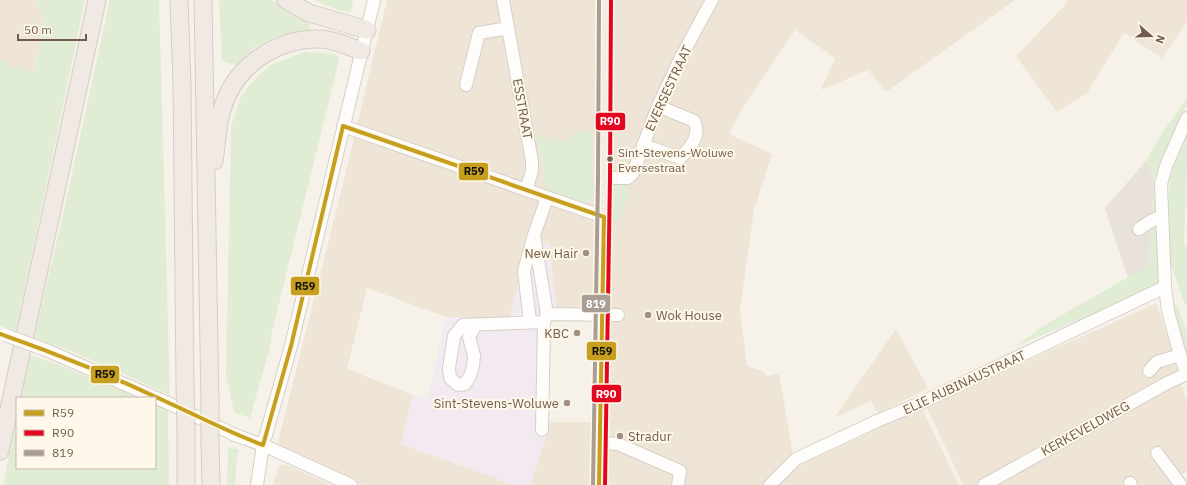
<svg xmlns="http://www.w3.org/2000/svg" width="1187" height="485" font-family="'IBM Plex Sans',sans-serif">
	<style>
		.residential { fill: #efe5d7 }
		.industrial { fill: #e8e2da }
		.education { fill: #f3e9f1 }
		.green { fill: #e1ecd5 }
		.lines { fill: none; stroke-linecap: round; stroke-linejoin: round }
		.minor-casing { stroke: #d5cfc8; stroke-width: 14 }
		.major-casing { stroke: #d5cdc5; stroke-width: 17 }
		.highway-casing { stroke: #d5cdc5; stroke-width: 19 }
		.minor { stroke: #fefdfc; stroke-width: 12 }
		.major { stroke: #f1ede5; stroke-width: 15 }
		.highway { stroke: #f0e9e4; stroke-width: 17 }
		.minor-bridge-casing { stroke: #d5cfc8; stroke-width: 14; stroke-linecap: butt }
		.highway-bridge-casing { stroke: #d5cdc5; stroke-width: 19; stroke-linecap: butt }
		.minor-bridge { stroke: #fefdfc; stroke-width: 12 }
		.highway-bridge { stroke: #f0e9e4; stroke-width: 17 }
		.bus-1-casing { stroke: #fef8ea; stroke-width: 7 }
		.bus-2-casing { stroke: #fef8ea; stroke-width: 7 }
		.bus-3-casing { stroke: #fef8ea; stroke-width: 7 }
		.bus-1 { stroke: #c79f1e; stroke-width: 4 }
		.bus-2 { stroke: #e40521; stroke-width: 4 }
		.bus-3 { stroke: #aa9d93; stroke-width: 4 }
		.bus-dot { fill: #725c4b; stroke: #fef8ea; stroke-width: 1.5 }
		.poi-dot { fill: #a09082; stroke: #fef8ea; stroke-width: 1.5 }
		.labels { text-anchor: middle; stroke-width: 4; stroke-linejoin: round; paint-order: stroke }
		.bus-label { font-size: 12px; fill: #725c4b; stroke: #fef8ea; text-anchor: start }
		.street-label { font-size: 13px; fill: #725c4b; stroke: #fef8ea }
		.poi-label { font-size: 13px; fill: #725c4b; stroke: #fef8ea; text-anchor: end }
		.line-badge { stroke: #fef8ea; stroke-width: 1.5 }
		.badge-label { font-size: 11px; text-anchor: middle; font-weight: bold; fill: #fff }
		.pale-badge-label { font-size: 11px; text-anchor: middle; font-weight: bold; fill: #111 }
	</style>
	<rect width="100%" height="100%" fill="#f6f2e9"/>
	<path class="residential" d="M 0,0 L 35,0 L 44,19 L 0,247 Z
		M 387,0 L 595,0 L 598,203 L 595,309 L 556,310 L 549,243 L 510,320 L 446,317 L 367,288 L 347,369 L 413,395 L 401,444 L 515,485 L 361,485 L 349,478 L 277,446 L 341,192 Z
		M 613,0 L 1015,0 L 886,92 L 868,70 L 821,90 L 835,58 L 795,30 L 744,106 L 729,134 L 772,154 L 754,210 L 740,310 L 747,366 L 763,371 L 767,376 L 779,373 L 793,454 L 774,485 L 606,485 Z
		M 1067,0 L 1187,0 L 1187,22 L 1162,58 L 1124,33 L 1087,93 L 1057,112 L 1016,56 L 1066,4 Z
		M 1157,303 L 1187,402 L 1187,471 L 1179,477 L 1186,485 L 963,485 L 926,406 Z
		M 896,329 L 928,388 L 916,395 L 922,408 L 959,485 L 777,485 L 792,471 L 809,461 L 922,408 L 915,395 L 878,413 L 871,401 L 834,418 Z
		M 551,422 L 591,422 L 590,485 L 530,485 Z
		M 285,464 L 331,485 L 332,485 L 273,485 L 274,480 L 280,465 Z"/>
	<path class="industrial" d="M 1146,161 L 1154,180 L 1151,221 L 1149,265 L 1128,278 L 1105,208 Z"/>
	<path class="education" d="M 529,240 L 549,243 L 556,310 L 555,321 L 546,321 L 545,417 L 551,422 L 530,485 L 515,485 L 401,444 L 413,395 L 427,399 L 446,317 L 509,320 Z"/>
	<path class="green" d="M 35,0 L 85,0 L 16,331 L 0,326 L 0,58 L 18,70 L 19,65 L 34,73 L 44,19 Z
		M 110,0 L 159,0 L 170,395 L 76,353 L 34,338 L 62,219 Z
		M 219,0 L 271,0 L 310,23 L 309,34 L 275,37 L 252,49 L 236,65 L 222,61 Z
		M 314,0 L 353,0 L 351,12 L 338,10 Z
		M 304,52 L 336,54 L 339,60 L 272,332 L 270,347 L 250,418 L 234,412 L 226,375 L 231,127 L 241,96 L 254,80 L 270,65 Z
		M 1187,98 L 1187,106 L 1184,111 L 1154,180 L 1157,184 L 1163,284 L 1015,347 L 1043,326 L 1149,265 L 1151,221 L 1154,180 L 1146,161 L 1160,136 Z
		M 1187,129 L 1187,172 L 1184,243 L 1187,247 L 1187,305 L 1185,305 L 1171,265 L 1168,216 L 1170,179 L 1181,139 Z
		M 578,131 L 592,132 L 594,192 L 590,201 L 585,204 L 546,190 L 540,152 L 535,135 L 566,141 Z
		M 614,185 L 626,185 L 626,189 L 630,191 L 619,222 L 611,219 L 612,186 Z
		M 1172,300 L 1178,307 L 1187,332 L 1187,357 L 1174,313 Z
		M 30,355 L 65,367 L 139,398 L 21,398 Z
		M 155,405 L 168,410 L 169,485 L 3,485 L 17,416 L 17,468 L 155,468 Z
		M 228,448 L 239,449 L 237,457 L 235,485 L 227,485 Z"/>
	<g class="lines">
		<g class="minor-casing">
			<path id="minor" d="M 503,0 L 532,161 L 532,171 L 526,190
				M 466,85 L 479,33 L 508,28
				M 1187,118 L 1166,166 L 1161,184 L 1165,287 L 1168,311 L 1180,355 L 1187,375
				M 343,126 L 604,217
				M 643,145 L 680,158 C 689,149 702,135 694,121 L 658,106
				M 604,178 L 628,178 L 633,173 L 658,106 L 680,59 L 712,0
				M 1139,229 L 1151,221 L 1162,216
				M 547,314 L 618,315
				M 530,322 L 524,271 L 533,238
				M 476,324 L 469,337 L 474,356 L 473,366 L 470,376 L 465,384 L 458,385 L 450,378 L 449,368 L 454,336 L 463,325 L 544,322
				M 46,350 L 168,403 L 235,435 L 263,445 L 351,485
				M 1149,371 L 1157,362 L 1180,355
				M 542,430 L 544,322 L 547,314 L 534,235 L 547,198
				M 600,443 L 618,444 L 680,471 L 678,485
				M 1157,453 L 1180,484
				M 1130,483 L 1131,485
				M 257,485 L 263,445 L 291,346 L 374,0
				M 770,485 L 796,459 L 877,421 L 923,402 L 1165,287
				M 984,485 L 1167,383 L 1187,374"/>
		</g>
		<g class="major-casing">
			<path id="major" d="M 599,485 L 604,178 L 605,0"/>
		</g>
		<g class="highway-casing">
			<path id="highway" d="M 179,0 L 182,84 L 185,385
				M 203,0 L 210,404
				M 286,0 L 309,13 L 367,30
				M 214,161 C 217,144 217,126 222,110 C 234,66 276,38 321,39 C 335,40 348,46 361,51
				M 186,430 L 186,485
				M 210,443 L 211,485
				M 0,451 L 97,0"/>
		</g>
		<use href="#minor" class="minor"/>
		<use href="#major" class="major"/>
		<use href="#highway" class="highway"/>
		<g class="minor-bridge-casing">
			<path id="minor-bridge" d="M 5,335 L 46,350"/>
		</g>
		<g class="highway-bridge-casing">
			<path id="highway-bridge" d="M 185,385 L 186,430
				M 210,443 L 210,404"/>
		</g>
		<use href="#minor-bridge" class="minor-bridge"/>
		<use href="#highway-bridge" class="highway-bridge"/>
		<g class="bus-1-casing">
			<path id="bus-1" d="M 343,126 L 604,217
				M 0,334 C 57,354 114,377 169,403 C 200,417 230,433 263,445
				M 263,445 L 291,346 L 343,126
				M 599,485 L 604,217"/>
		</g>
		<g class="bus-2-casing">
			<path id="bus-2" d="M 605,485 L 610,178 L 611,0"/>
		</g>
		<g class="bus-3-casing">
			<path id="bus-3" d="M 593,485 L 598,178 L 599,0"/>
		</g>
		<use href="#bus-1" class="bus-1"/>
		<use href="#bus-2" class="bus-2"/>
		<use href="#bus-3" class="bus-3"/>
	</g>
	<circle class="bus-dot" cx="610" cy="159" r="3.5"/>
	<g class="poi-dot">
		<circle cx="586" cy="253" r="4"/>
		<circle cx="648" cy="315" r="4"/>
		<circle cx="577" cy="333" r="4"/>
		<circle cx="567" cy="403" r="4"/>
		<circle cx="620" cy="436" r="4"/>
	</g>
	<g class="labels">
		<g class="bus-label">
			<text x="618" y="157">Sint-Stevens-Woluwe<tspan x="618" dy="15">Eversestraat</tspan></text>
		</g>
		<g class="street-label">
			<text transform="translate(668 88) rotate(-65)" y="5">EVERSESTRAAT</text>
			<text transform="translate(523 109) rotate(80)" y="5">ESSTRAAT</text>
			<text transform="translate(964 382) rotate(-25)" y="5">ELIE AUBINAUSTRAAT</text>
			<text transform="translate(1085 428) rotate(-29)" y="5">KERKEVELDWEG</text>
		</g>
		<g class="poi-label">
			<text x="578" y="258">New Hair</text>
			<text x="656" y="320" text-anchor="start">Wok House</text>
			<text x="569" y="338">KBC</text>
			<text x="559" y="408">Sint-Stevens-Woluwe</text>
			<text x="628" y="441" text-anchor="start">Stradur</text>
		</g>
	</g>
	<g class="line-badge">
		<rect x="595" y="112" width="31" height="19" rx="4" fill="#e40521"/>
		<rect x="458" y="162" width="31" height="19" rx="4" fill="#c79f1e"/>
		<rect x="290" y="276" width="30" height="20" rx="4" fill="#c79f1e"/>
		<rect x="581" y="294" width="30" height="19" rx="4" fill="#aa9d93"/>
		<rect x="586" y="341" width="31" height="20" rx="4" fill="#c79f1e"/>
		<rect x="90" y="365" width="30" height="19" rx="4" fill="#c79f1e"/>
		<rect x="591" y="384" width="31" height="19" rx="4" fill="#e40521"/>
	</g>
	<g class="badge-label">
		<text x="610" y="125">R90</text>
		<text x="596" y="308">819</text>
		<text x="606" y="398">R90</text>
	</g>
	<g class="pale-badge-label">
		<text x="474" y="175">R59</text>
		<text x="305" y="290">R59</text>
		<text x="602" y="355">R59</text>
		<text x="105" y="378">R59</text>
	</g>
	<rect x="16" y="397" width="140" height="72" fill="#fef8ea" stroke="#c6baaa"/>
	<rect x="24" y="410" width="20" height="6" fill="#c79f1e" stroke="#c6baaa"/>
	<text x="52" y="417" font-size="12" fill="#725c4b">R59</text>
	<rect x="24" y="430" width="20" height="6" fill="#e40521" stroke="#c6baaa"/>
	<text x="52" y="437" font-size="12" fill="#725c4b">R90</text>
	<rect x="24" y="450" width="20" height="6" fill="#aa9d93" stroke="#c6baaa"/>
	<text x="52" y="457" font-size="12" fill="#725c4b">819</text>
	<g transform="translate(1151 36) rotate(110)" stroke="#fef8ea" stroke-width="3" paint-order="stroke">
	<path d="M0-3L7 15L0 10L-7 15Z" fill="#725c4b"/>
	<text y="-6" font-size="11" font-weight="bold" text-anchor="middle" fill="#725c4b">N</text>
	</g>
	<path d="M18 34v6h68v-6" fill="none" stroke="#725c4b" stroke-width="2"/>
	<text x="24" y="34" font-size="12" fill="#725c4b" stroke="#fef8ea" stroke-width="3" paint-order="stroke">50 m</text>
</svg>
